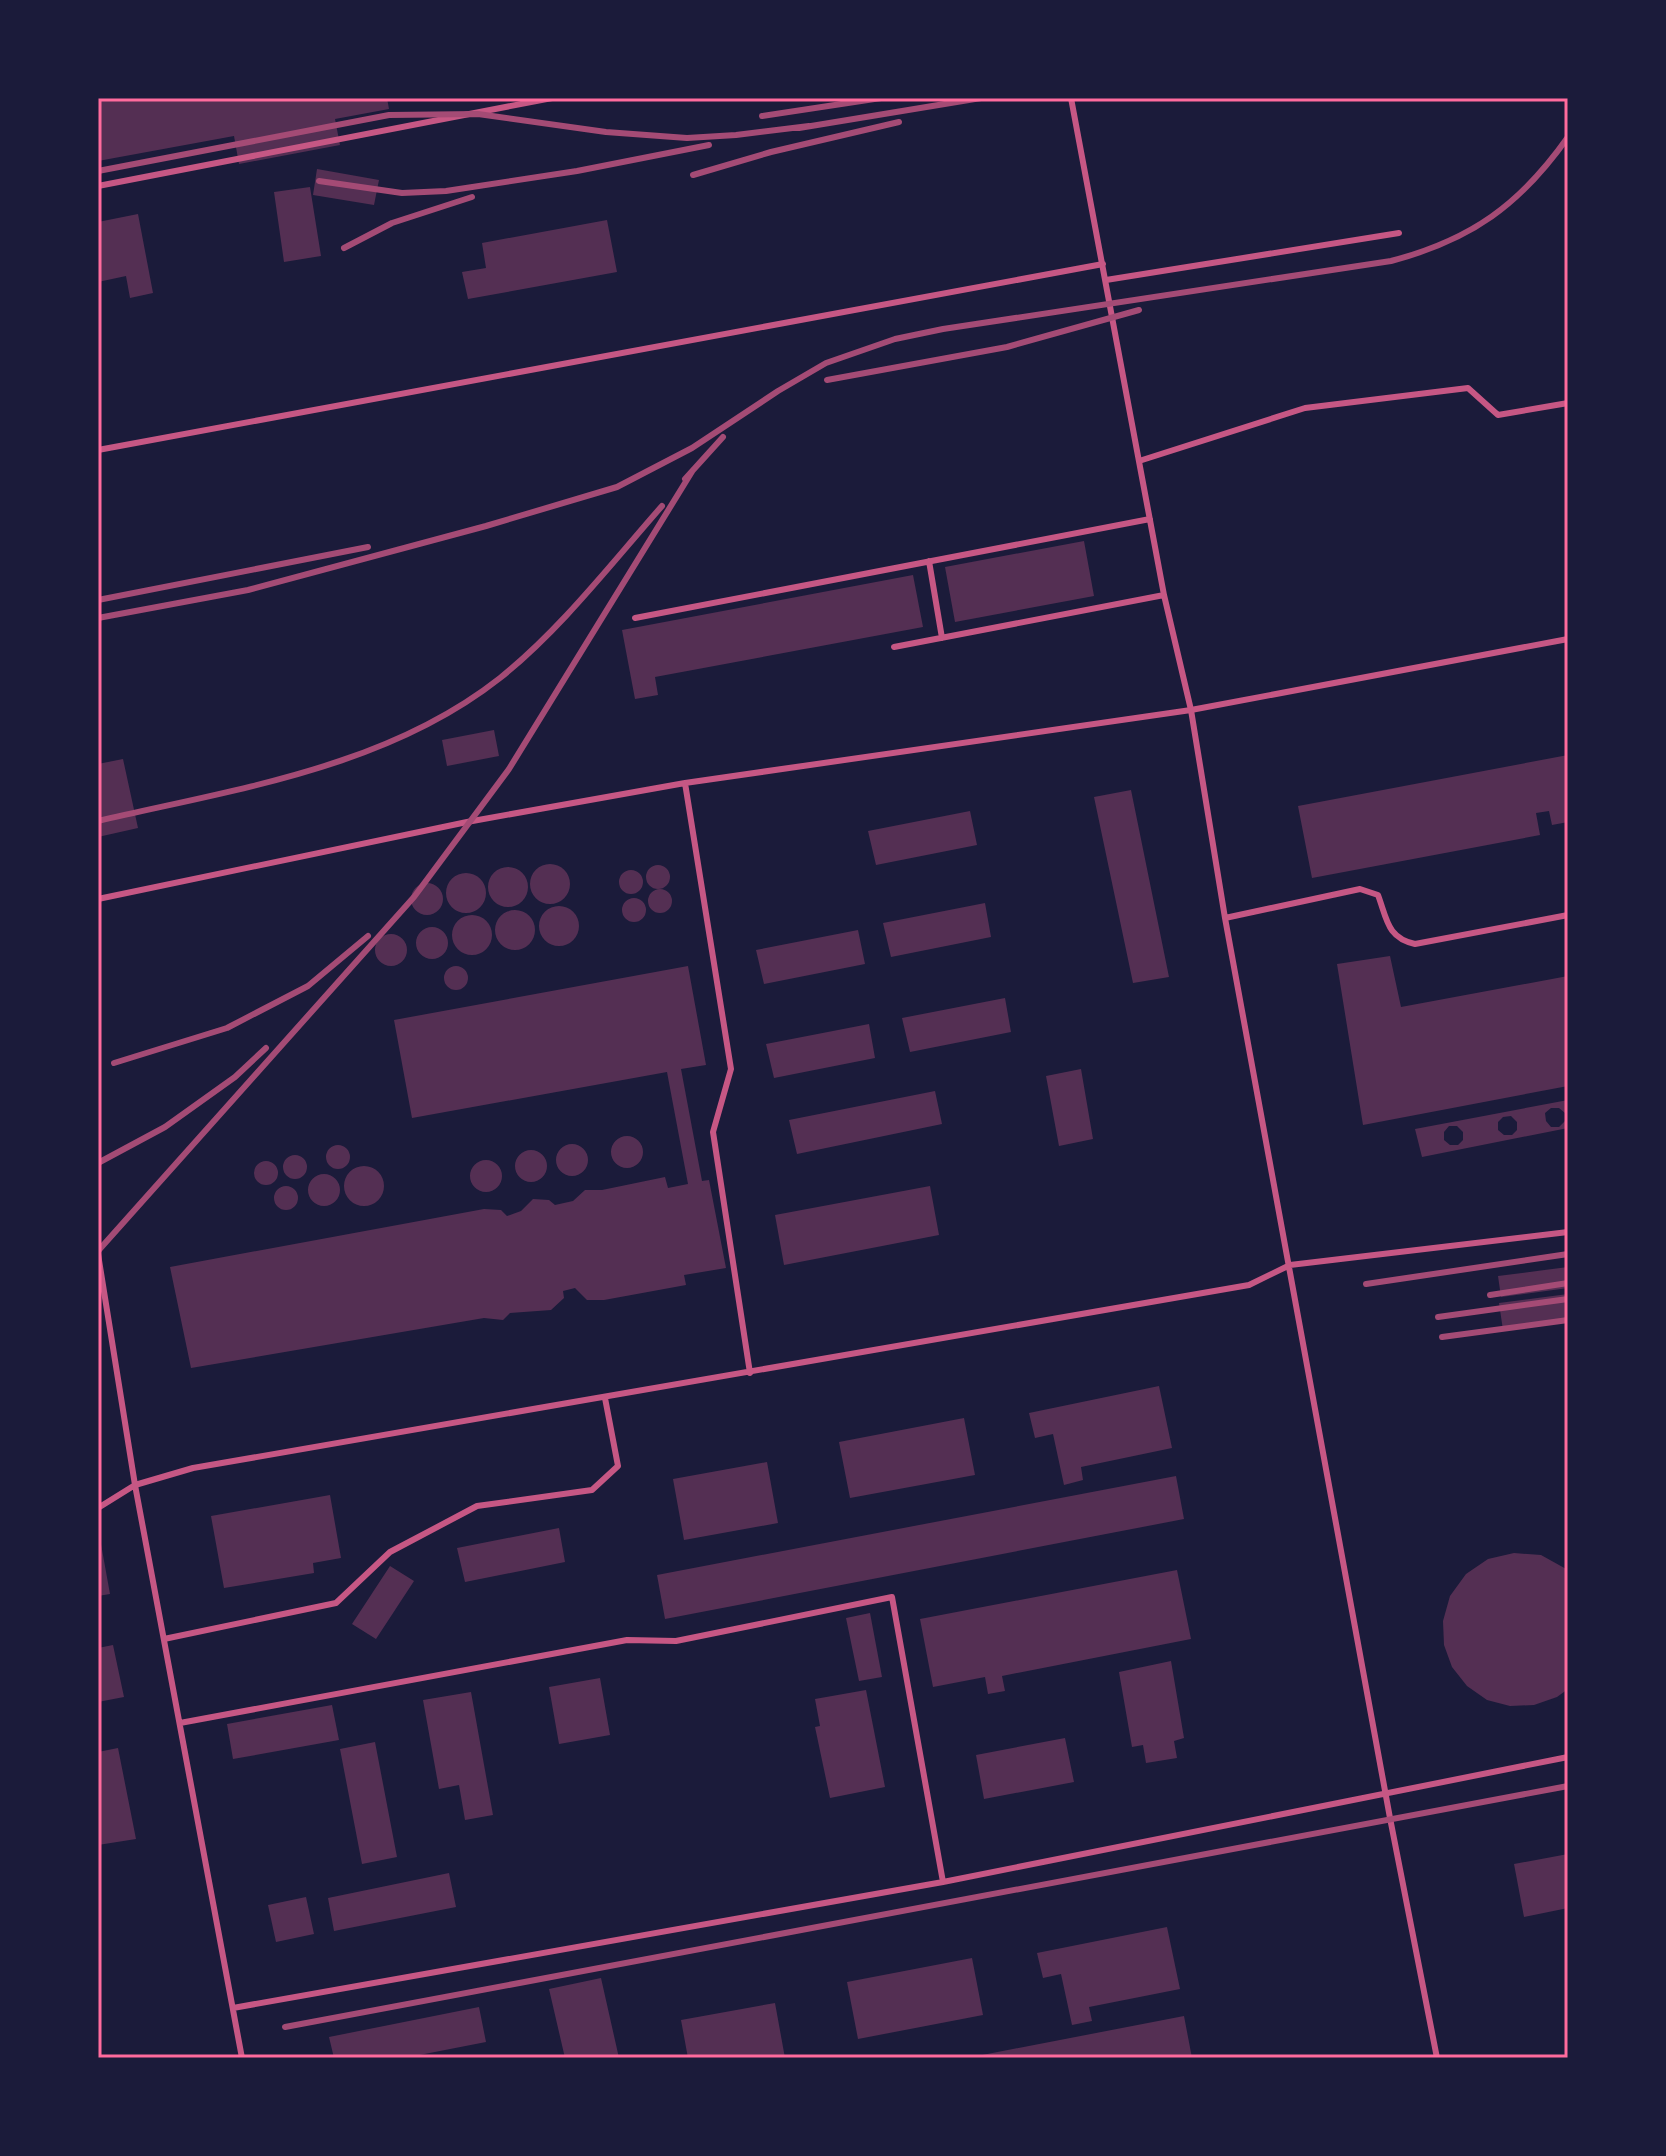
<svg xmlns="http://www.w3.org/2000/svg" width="1666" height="2156" font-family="Helvetica,sans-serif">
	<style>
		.building { fill: #542f53; fill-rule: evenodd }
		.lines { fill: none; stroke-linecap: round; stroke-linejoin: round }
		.service { stroke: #c65784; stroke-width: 6 }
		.rail { stroke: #a44b75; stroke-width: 6 }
		.neatline { fill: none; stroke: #ff6b9d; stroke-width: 3 }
	</style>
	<rect width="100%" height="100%" fill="#1b1b3a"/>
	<path class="building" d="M 98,98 L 387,98 L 389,109 L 335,119 L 340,145 L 239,164 L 234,136 L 98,161 Z
		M 317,169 L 379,180 L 374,205 L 313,195 Z
		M 310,187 L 321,256 L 284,262 L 274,192 Z
		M 138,214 L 153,293 L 130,298 L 126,276 L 98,282 L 98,222 Z
		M 607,220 L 617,272 L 468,299 L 462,272 L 486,268 L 482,243 Z
		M 1084,541 L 1094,596 L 955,622 L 945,567 Z
		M 913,575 L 923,627 L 655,677 L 658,695 L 635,699 L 622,630 Z
		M 494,730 L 499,756 L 447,766 L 442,740 Z
		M 1568,755 L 1568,822 L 1552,825 L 1549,811 L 1536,813 L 1540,835 L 1312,878 L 1298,806 Z
		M 123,759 L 138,828 L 98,837 L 98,764 Z
		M 1131,790 L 1169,977 L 1133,983 L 1094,797 Z
		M 970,811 L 977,845 L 876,865 L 868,831 Z
		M530 884a20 20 0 1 1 40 0a20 20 0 1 1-40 0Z
		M646 877a12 12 0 1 1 24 0a12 12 0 1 1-24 0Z
		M488 887a20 20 0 1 1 40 0a20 20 0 1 1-40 0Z
		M619 882a12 12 0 1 1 24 0a12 12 0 1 1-24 0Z
		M446 893a20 20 0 1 1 40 0a20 20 0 1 1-40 0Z
		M411 899a16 16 0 1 1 32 0a16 16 0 1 1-32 0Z
		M648 901a12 12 0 1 1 24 0a12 12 0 1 1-24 0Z
		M622 910a12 12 0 1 1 24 0a12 12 0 1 1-24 0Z
		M 985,903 L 991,937 L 891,957 L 883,923 Z
		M539 926a20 20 0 1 1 40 0a20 20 0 1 1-40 0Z
		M495 930a20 20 0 1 1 40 0a20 20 0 1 1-40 0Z
		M452 935a20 20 0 1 1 40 0a20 20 0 1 1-40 0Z
		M416 943a16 16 0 1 1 32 0a16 16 0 1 1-32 0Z
		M 858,930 L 865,964 L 764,984 L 756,950 Z
		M375 950a16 16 0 1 1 32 0a16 16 0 1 1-32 0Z
		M 1390,956 L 1401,1007 L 1568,976 L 1568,1086 L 1363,1125 L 1337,964 Z
		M 688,966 L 706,1065 L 681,1069 L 702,1181 L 709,1180 L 726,1268 L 684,1275 L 686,1285 L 604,1300 L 587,1300 L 575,1288 L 563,1291 L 564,1298 L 551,1310 L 510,1313 L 503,1320 L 484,1318 L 191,1368 L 170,1267 L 484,1209 L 501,1210 L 507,1216 L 521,1211 L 533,1199 L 549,1200 L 555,1205 L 573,1201 L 585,1190 L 602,1190 L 665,1177 L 668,1188 L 688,1184 L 667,1072 L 412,1118 L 394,1020 Z
		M444 978a12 12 0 1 1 24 0a12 12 0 1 1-24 0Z
		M 1005,998 L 1011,1032 L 910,1052 L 902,1018 Z
		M 869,1024 L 875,1058 L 774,1078 L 766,1044 Z
		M 1081,1069 L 1093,1139 L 1059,1146 L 1046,1076 Z
		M 935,1091 L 942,1124 L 797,1154 L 789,1120 Z
		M 1568,1100 L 1568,1128 L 1422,1157 L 1415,1129 ZM 1551,1108 L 1559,1108 L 1565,1113 L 1565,1121 L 1559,1127 L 1551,1127 L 1546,1121 L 1545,1113 ZM 1511,1116 L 1517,1122 L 1517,1130 L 1512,1135 L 1504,1135 L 1498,1130 L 1498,1122 L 1503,1117 ZM 1449,1126 L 1457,1126 L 1463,1132 L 1463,1140 L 1458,1145 L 1450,1145 L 1444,1140 L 1444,1132 Z
		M611 1152a16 16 0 1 1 32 0a16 16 0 1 1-32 0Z
		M556 1160a16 16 0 1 1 32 0a16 16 0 1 1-32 0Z
		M326 1157a12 12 0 1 1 24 0a12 12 0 1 1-24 0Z
		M515 1166a16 16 0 1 1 32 0a16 16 0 1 1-32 0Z
		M283 1167a12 12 0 1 1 24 0a12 12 0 1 1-24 0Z
		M470 1176a16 16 0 1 1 32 0a16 16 0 1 1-32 0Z
		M254 1173a12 12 0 1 1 24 0a12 12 0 1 1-24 0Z
		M344 1186a20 20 0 1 1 40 0a20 20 0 1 1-40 0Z
		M308 1190a16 16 0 1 1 32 0a16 16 0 1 1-32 0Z
		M 930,1186 L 939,1235 L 784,1265 L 775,1215 Z
		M274 1198a12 12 0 1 1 24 0a12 12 0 1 1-24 0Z
		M 1568,1267 L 1568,1288 L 1501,1297 L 1498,1276 Z
		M 1568,1294 L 1568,1322 L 1503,1330 L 1499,1303 Z
		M 1159,1386 L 1172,1448 L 1081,1467 L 1083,1480 L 1064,1485 L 1053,1434 L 1035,1438 L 1029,1413 Z
		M 964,1418 L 975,1475 L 850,1498 L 839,1442 Z
		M 767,1462 L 778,1523 L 684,1540 L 673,1479 Z
		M 1176,1476 L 1184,1519 L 665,1619 L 657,1575 Z
		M 330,1495 L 341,1558 L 313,1563 L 314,1573 L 224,1588 L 211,1516 Z
		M 559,1528 L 565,1562 L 465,1582 L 457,1548 Z
		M 98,1544 L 101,1544 L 110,1594 L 98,1596 Z
		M 1514,1553 L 1541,1555 L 1568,1570 L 1568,1689 L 1557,1697 L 1534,1705 L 1510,1706 L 1487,1700 L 1467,1686 L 1452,1667 L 1444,1645 L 1443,1621 L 1450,1596 L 1466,1574 L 1488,1559 Z
		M 390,1566 L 414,1581 L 376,1639 L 352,1624 Z
		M 1177,1570 L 1191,1639 L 1002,1676 L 1005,1691 L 988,1694 L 985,1677 L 933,1687 L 920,1619 Z
		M 870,1613 L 882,1677 L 859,1681 L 846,1618 Z
		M 113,1645 L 124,1697 L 98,1702 L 98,1648 Z
		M 1171,1661 L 1184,1738 L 1174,1741 L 1177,1758 L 1146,1763 L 1143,1745 L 1132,1747 L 1119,1672 Z
		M 600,1678 L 610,1735 L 559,1744 L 549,1687 Z
		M 866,1690 L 885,1787 L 830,1798 L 815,1727 L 820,1726 L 815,1699 Z
		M 471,1692 L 493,1815 L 465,1820 L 459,1785 L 439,1789 L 423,1700 Z
		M 332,1705 L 339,1740 L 233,1759 L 227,1724 Z
		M 1065,1738 L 1074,1782 L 984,1799 L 976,1755 Z
		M 375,1742 L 397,1857 L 362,1864 L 340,1749 Z
		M 118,1748 L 136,1839 L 98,1845 L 98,1752 Z
		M 1568,1854 L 1568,1908 L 1524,1917 L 1514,1864 Z
		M 449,1873 L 456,1907 L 334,1931 L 328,1898 Z
		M 306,1897 L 314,1934 L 276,1942 L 268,1905 Z
		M 1167,1927 L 1180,1989 L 1089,2007 L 1092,2021 L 1072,2025 L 1061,1974 L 1043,1978 L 1037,1953 Z
		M 972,1958 L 983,2015 L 858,2039 L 847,1982 Z
		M 601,1978 L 619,2058 L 565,2058 L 549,1989 Z
		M 775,2003 L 785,2058 L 688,2058 L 681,2020 Z
		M 479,2007 L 486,2042 L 404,2058 L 334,2058 L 329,2037 Z
		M 1184,2016 L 1192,2058 L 972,2058 L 972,2057 Z"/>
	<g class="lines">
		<path class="service" d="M 1071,98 L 1164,595 L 1191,710 L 1225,918 L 1390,1818 L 1437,2058
			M 98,186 L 552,98
			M 1106,280 L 1399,233
			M 98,450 L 1103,264
			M 1139,461 L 1305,408 L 1468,388 L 1498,415 L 1568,403
			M 929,561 L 942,638
			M 635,618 L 1150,519
			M 894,647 L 1164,595
			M 685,783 L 731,1069 L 713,1132 L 750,1373
			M 98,899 L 467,822 L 685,783 L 1191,710 L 1568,639
			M 1225,918 L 1360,889 L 1378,895 C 1387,919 1387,938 1415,944 L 1568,915
			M 98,1254 L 135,1485 L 242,2058
			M 98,1508 L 135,1485 L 193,1468 L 1249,1285 L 1290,1265 L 1568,1232
			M 164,1639 L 336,1603 L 390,1552 L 477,1506 L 592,1490 L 618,1466 L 605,1398
			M 180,1723 L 627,1640 L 676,1641 L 892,1597 L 943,1882
			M 233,2008 L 943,1882 L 1568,1757"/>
		<path class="rail" d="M 762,116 L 881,98
			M 799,128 L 981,98
			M 98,171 L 389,115 L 478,114 L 606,132 L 687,138 L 736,135 L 809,126
			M 693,175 L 771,152 L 899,122
			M 319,181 L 402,193 L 446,191 L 577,171 L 709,145
			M 344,248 L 392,223 L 472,197
			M 827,380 L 1007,347 L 1139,310
			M 685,479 L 723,437
			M 98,600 L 368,547
			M 98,618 L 248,590 L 486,526 L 617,487 L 692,448 L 778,391 L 826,363 L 895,339 L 943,329 L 1391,261 C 1471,240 1520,205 1568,137
			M 98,821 C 235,789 386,768 500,678 C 561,629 610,565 662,506
			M 114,1063 L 227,1028 L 308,986 L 368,936
			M 98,1163 L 165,1127 L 235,1077 L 266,1048
			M 98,1251 L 414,897 L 509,769 L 693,470
			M 1366,1284 L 1568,1254
			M 1490,1295 L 1568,1283
			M 1438,1317 L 1568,1299
			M 1442,1337 L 1568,1320
			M 285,2027 L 1568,1786"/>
	</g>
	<rect width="1666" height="2156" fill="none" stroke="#1b1b3a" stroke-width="200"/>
	<rect x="100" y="100" width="1466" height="1956" class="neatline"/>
</svg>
